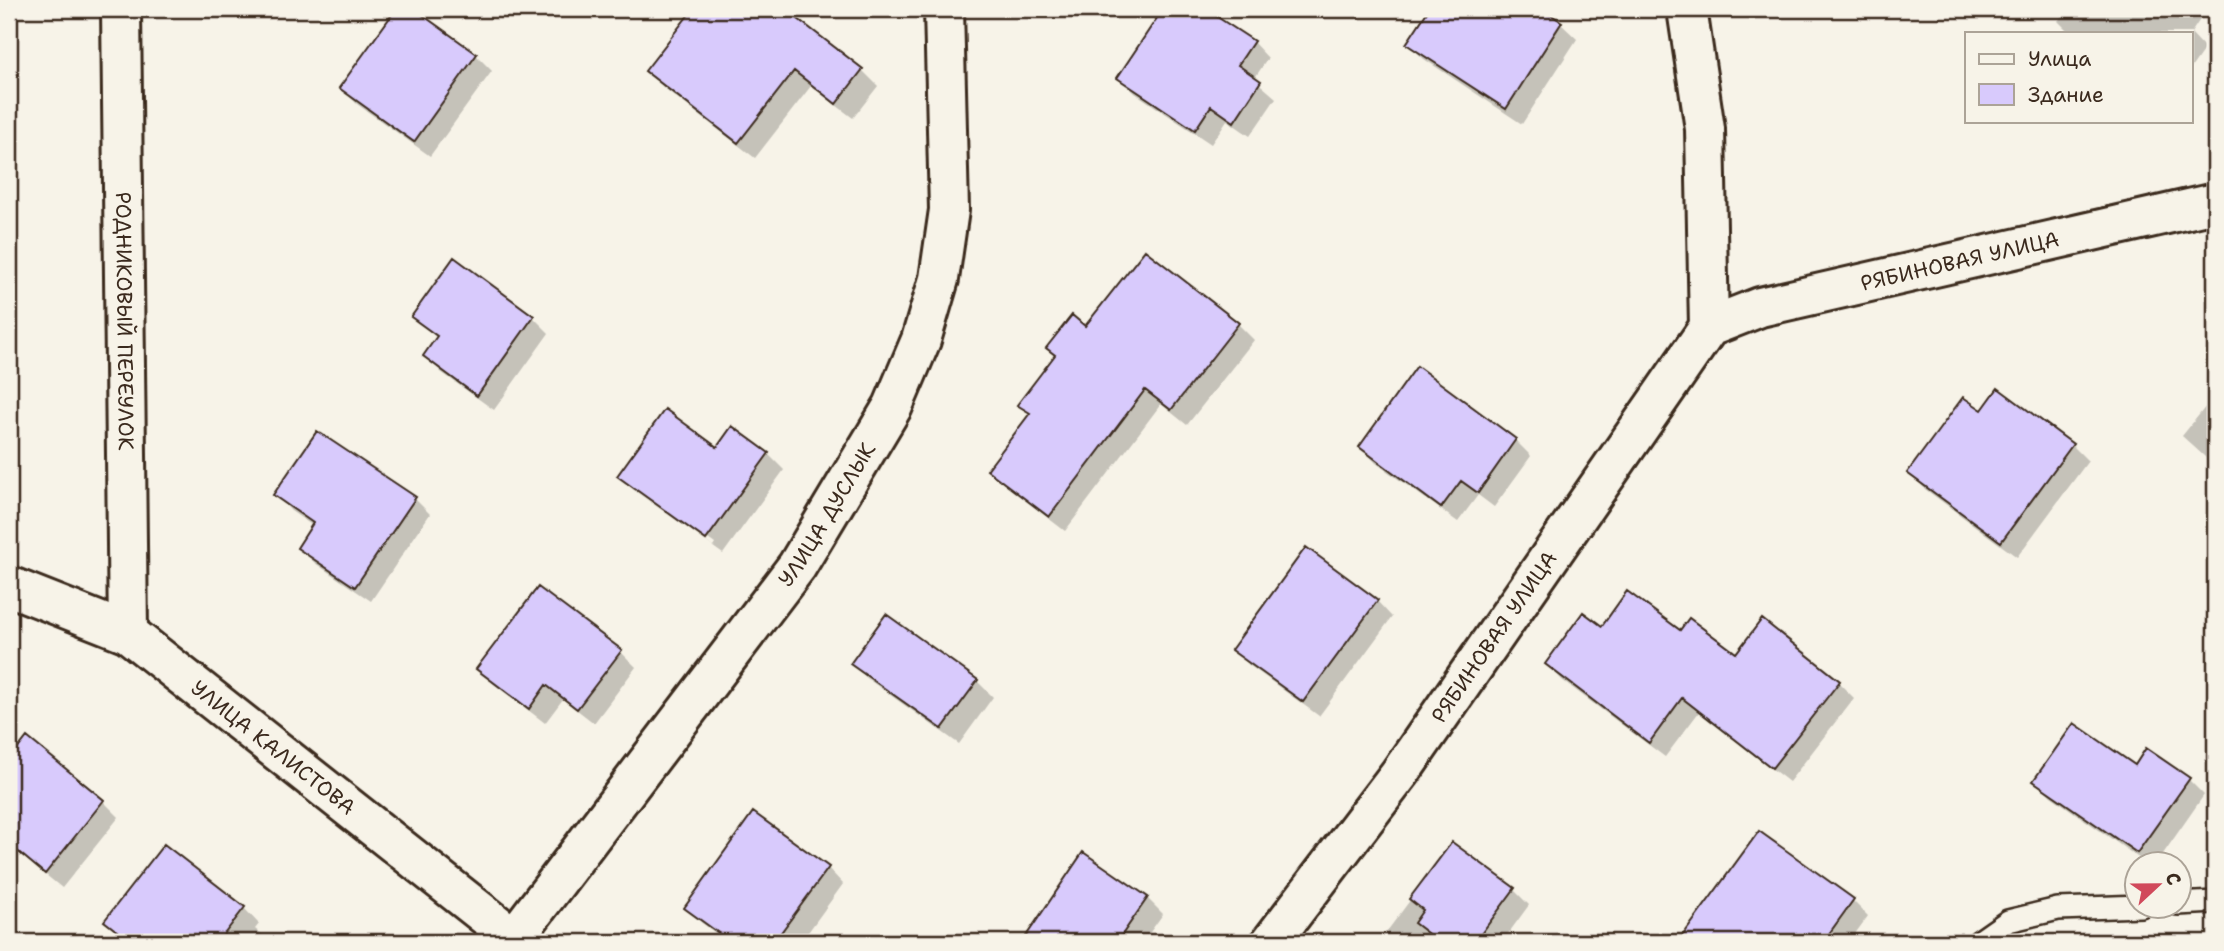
<svg xmlns="http://www.w3.org/2000/svg" width="2224" height="951" font-family="'Shantell Sans',sans-serif">
	<style>
		.shadow { fill: #0003; fill-rule: evenodd }
		.building { fill: #d8cafc; stroke: #3b2a1e; stroke-width: 2 }
		.lines { fill: none; stroke-linecap: round; stroke-linejoin: round }
		.lane-casing { stroke: #3b2a1e; stroke-width: 26 }
		.street-casing { stroke: #3b2a1e; stroke-width: 44 }
		.lane { stroke: #f7f3e8; stroke-width: 21 }
		.street { stroke: #f7f3e8; stroke-width: 38 }
		.labels { text-anchor: middle; stroke-width: 7; stroke-linejoin: round; paint-order: stroke }
		.street-label { font-size: 21px; fill: #3b2a1e; stroke: #f7f3e8 }
	</style>
	<rect width="100%" height="100%" fill="#f7f3e8"/>
	<filter id="ink" filterUnits="userSpaceOnUse"><feTurbulence type="fractalNoise" baseFrequency=".0143" numOctaves="2"/><feDisplacementMap in="SourceGraphic" scale="14" xChannelSelector="R" yChannelSelector="G"/><feConvolveMatrix kernelMatrix="1 2 1 2 8 2 1 2 1" color-interpolation-filters="sRGB"/></filter>
	<g filter="url(#ink)">
		<path class="shadow" d="M 398,9 L 412,9 L 476,55 L 492,71 L 430,156 L 357,104 L 341,88 Z
			M 696,9 L 782,9 L 862,70 L 878,86 L 853,118 L 811,86 L 755,158 L 663,87 L 648,71 Z
			M 1165,9 L 1201,9 L 1253,42 L 1268,58 L 1254,79 L 1276,98 L 1250,136 L 1227,120 L 1211,144 L 1135,93 L 1120,78 Z
			M 1431,9 L 1538,9 L 1561,24 L 1577,39 L 1522,124 L 1424,59 L 1408,44 Z
			M 2067,9 L 2207,9 L 2191,33 L 2070,33 L 2058,21 Z
			M 2191,33 L 2205,48 L 2191,68 Z
			M 1145,252 L 1238,324 L 1254,340 L 1187,425 L 1161,404 L 1065,531 L 1005,485 L 989,470 L 1031,415 L 1020,404 L 1086,328 Z
			M 413,317 L 533,317 L 549,333 L 494,410 L 441,372 L 426,356 L 438,339 Z
			M 1417,369 L 1515,440 L 1531,456 L 1494,507 L 1478,495 L 1458,522 L 1376,463 L 1361,447 Z
			M 2215,395 L 2215,466 L 2182,436 Z
			M 1982,412 L 2072,445 L 2088,461 L 2017,557 L 1925,489 L 1910,473 Z
			M 732,428 L 768,454 L 784,470 L 723,554 L 635,491 L 619,475 L 717,449 ZM 634,486 L 715,544 L 713,547 L 634,490 Z
			M 276,495 L 414,498 L 430,514 L 371,601 L 315,563 L 299,548 L 313,526 L 291,511 Z
			M 1377,601 L 1392,617 L 1319,716 L 1249,665 L 1234,649 Z
			M 1602,629 L 1736,655 L 1839,683 L 1854,698 L 1789,782 L 1699,712 L 1665,757 L 1562,680 L 1547,664 Z
			M 621,652 L 636,667 L 594,723 L 563,699 L 545,723 L 494,684 L 478,669 Z
			M 853,664 L 977,681 L 993,697 L 959,744 L 868,679 Z
			M 27,740 L 103,801 L 119,817 L 62,888 L 9,845 L 9,763 Z
			M 2188,779 L 2204,795 L 2156,864 L 2147,864 L 2051,796 L 2036,781 Z
			M 1452,844 L 1514,890 L 1529,905 L 1502,942 L 1379,942 Z
			M 828,868 L 843,884 L 801,942 L 728,942 L 702,923 L 687,908 Z
			M 1147,898 L 1163,914 L 1143,942 L 1027,942 L 1025,940 Z
			M 1853,901 L 1868,916 L 1849,942 L 1705,942 L 1691,928 Z
			M 244,908 L 259,924 L 255,929 L 272,942 L 129,942 L 106,921 Z"/>
		<path class="building" d="M 396,9 L 414,9 L 477,54 L 414,142 L 339,88 Z
			M 693,9 L 785,9 L 863,69 L 836,104 L 794,71 L 738,143 L 645,71 Z
			M 1163,9 L 1205,9 L 1254,41 L 1238,65 L 1261,81 L 1234,122 L 1211,106 L 1195,130 L 1117,78 Z
			M 1429,9 L 1542,9 L 1562,22 L 1506,109 L 1406,44 Z
			M 1145,250 L 1239,323 L 1171,410 L 1145,390 L 1049,517 L 987,470 L 1030,413 L 1017,405 L 1055,355 L 1046,348 L 1072,315 L 1085,326 Z
			M 454,257 L 534,316 L 477,396 L 423,356 L 437,336 L 411,317 Z
			M 1417,366 L 1516,439 L 1478,493 L 1461,481 L 1441,508 L 1359,447 Z
			M 1998,388 L 2073,444 L 2001,542 L 1907,473 L 1963,397 L 1982,410 Z
			M 665,409 L 717,447 L 732,426 L 769,453 L 706,540 L 617,476 Z
			M 317,431 L 416,497 L 355,587 L 297,548 L 313,523 L 273,495 Z
			M 1306,547 L 1378,600 L 1303,702 L 1231,650 Z
			M 538,587 L 622,650 L 577,709 L 546,685 L 529,709 L 476,669 Z
			M 1627,591 L 1680,630 L 1689,618 L 1736,653 L 1762,619 L 1840,681 L 1772,768 L 1682,698 L 1649,743 L 1545,664 L 1583,612 L 1602,626 Z
			M 886,614 L 978,680 L 942,729 L 850,664 Z
			M 2074,723 L 2135,765 L 2146,748 L 2190,778 L 2137,853 L 2033,781 Z
			M 27,737 L 104,800 L 45,874 L 9,844 L 9,760 Z
			M 753,812 L 829,867 L 774,942 L 731,942 L 684,908 Z
			M 1759,831 L 1854,899 L 1823,942 L 1678,942 Z
			M 1452,842 L 1515,888 L 1475,942 L 1439,942 L 1414,923 L 1423,910 L 1409,899 Z
			M 164,844 L 245,907 L 218,942 L 131,942 L 104,921 Z
			M 1083,852 L 1148,897 L 1117,942 L 1022,942 Z"/>
		<g class="lines">
			<g class="lane-casing">
				<path id="lane" d="M 2178,904 L 2215,902
					M 1978,942 L 2008,921 L 2058,909 L 2141,906"/>
			</g>
			<g class="street-casing">
				<g id="street">
					<path id="s1" d="M 121,9 L 128,633"/>
					<path d="M 1687,9 L 1705,129 L 1709,327"/>
					<path id="s2" d="M 9,586 L 128,633 L 519,942"/>
					<path id="s3" d="M 511,942 L 797,566 L 893,406 L 921,340 L 939,279 L 949,210 L 944,9"/>
					<path id="s4" d="M 1271,942 L 1400,773 L 1709,327 L 1760,307 L 2215,203"/>
				</g>
			</g>
			<use href="#lane" class="lane"/>
			<use href="#street" class="street"/>
		</g>
	</g>
	<g class="labels">
		<g class="street-label">
			<text dy="7" stroke="none"><textPath href="#s4" startOffset="1015">РЯБИНОВАЯ УЛИЦА</textPath></text>
			<text dy="7" stroke="none"><textPath href="#s1" startOffset="312">РОДНИКОВЫЙ ПЕРЕУЛОК</textPath></text>
			<text dy="7" stroke="none"><textPath href="#s3" startOffset="532">УЛИЦА ДУСЛЫК</textPath></text>
			<text dy="7" stroke="none"><textPath href="#s4" startOffset="378">РЯБИНОВАЯ УЛИЦА</textPath></text>
			<text dy="7" stroke="none"><textPath href="#s2" startOffset="313">УЛИЦА КАЛИСТОВА</textPath></text>
		</g>
	</g>
	<rect width="2224" height="951" fill="none" stroke="#f7f3e8" stroke-width="35"/>
	<rect x="18" y="18" width="2189" height="916" fill="none" stroke="#3b2a1e" stroke-width="2.5" filter="url(#ink)"/>
	<rect x="1965" y="32" width="228" height="91" fill="#f7f3e8" stroke="#aca397" stroke-width="2"/>
	<rect x="1979" y="54" width="35" height="10" fill="#f7f3e8" stroke="#aca397" stroke-width="2"/>
	<text x="2028" y="66" font-size="21" fill="#3b2a1e">Улица</text>
	<rect x="1979" y="84" width="35" height="21" fill="#d8cafc" stroke="#aca397" stroke-width="2"/>
	<text x="2028" y="102" font-size="21" fill="#3b2a1e">Здание</text>
	<g transform="translate(2158 885) rotate(68)"><circle r="33" fill="#f7f3e8" stroke="#aca397" stroke-width="2"/>
	<path d="M0-5L12 26L0 18L-12 26Z" fill="#d1495b"/>
	<text y="-10" font-size="19" font-weight="bold" text-anchor="middle" fill="#3b2a1e">С</text>
	</g>
</svg>
